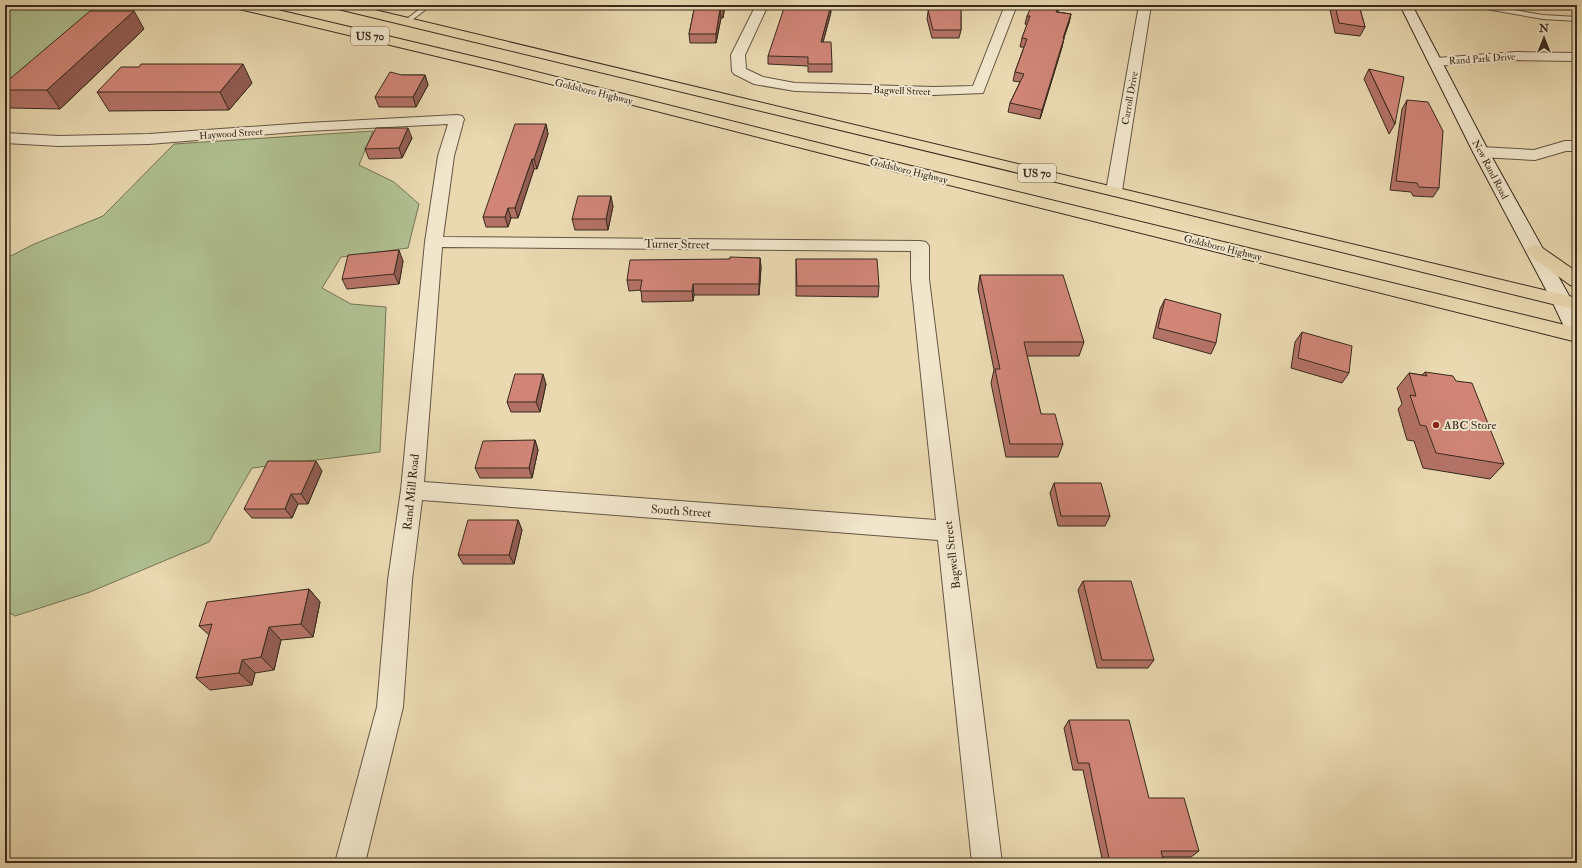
<svg xmlns="http://www.w3.org/2000/svg" width="1582" height="868" font-family="'IM FELL Double Pica',serif">
	<style>
		.green { fill: #b0c091; stroke: #747557 }
		.lines { fill: none; stroke-linecap: round; stroke-linejoin: round }
		.lane-casing { stroke: #645642; stroke-width: 2 }
		.street-casing { stroke: #645642; stroke-width: 2 }
		.secondary-casing { stroke: #382a1d; stroke-width: 2 }
		.primary-casing { stroke: #382a1d; stroke-width: 2 }
		.lane { fill: #f1e6cc; fill-rule: evenodd }
		.street { fill: #f1e6cc; fill-rule: evenodd }
		.secondary { fill: #f1e6cc; fill-rule: evenodd }
		.primary { fill: #e9d8b0; fill-rule: evenodd }
		.wall { fill: #b37266; stroke: #382a1d }
		.shaded-wall { fill: #925d53; stroke: #382a1d }
		.building { fill: #d08577; stroke: #382a1d }
		.poi-dot { fill: #8f2418; stroke: #f1e6cc; stroke-width: 1.5 }
		.labels { text-anchor: middle; stroke-width: 4; stroke-linejoin: round; paint-order: stroke }
		.far-street-label { font-size: 10px; fill: #382a1d; stroke: #f1e6cc }
		.shield { fill: #f1e6cc; stroke: #706252; stroke-width: 1 }
		.shield-label { font-size: 11px; font-weight: bold; fill: #382a1d }
		.street-label { font-size: 12px; fill: #382a1d; stroke: #f1e6cc }
		.poi-label { font-size: 12px; fill: #382a1d; stroke: #f1e6cc; text-anchor: start }
	</style>
	<rect width="100%" height="100%" fill="#e9d8b0"/>
	<filter id="stains"><feTurbulence type="fractalNoise" baseFrequency=".005" numOctaves="4"/><feColorMatrix values="0 0 0 0 .2 0 0 0 0 .09 0 0 0 0 .02 0 0 0 .5 -.17"/></filter>
	<radialGradient id="worn" r=".72"><stop offset=".6" stop-color="#630" stop-opacity="0"/><stop offset="1" stop-color="#630" stop-opacity=".3"/></radialGradient>
	<path class="green" d="M 5,5 L 138,5 L 129,16 L 82,33 L 5,106 Z
		M 373,131 L 359,165 L 394,182 L 419,204 L 408,248 L 341,257 L 322,288 L 351,304 L 386,307 L 380,452 L 252,468 L 209,542 L 90,592 L 15,616 L 5,610 L 5,259 L 32,245 L 103,216 L 174,144 Z"/>
	<g class="lines">
		<g class="lane-casing">
			<path id="lane" d="M 425,5 L 432,5 L 408,23 L 404,23 L 404,21 Z
				M 1472,5 L 1486,5 L 1543,15 L 1577,17 L 1577,21 L 1543,19 L 1475,7 Z"/>
		</g>
		<g class="street-casing">
			<path id="street" d="M 756,5 L 768,5 L 745,55 L 746,69 L 763,77 L 795,83 L 934,87 L 973,86 L 1005,5 L 1017,5 L 983,93 L 934,95 L 795,91 L 754,84 L 734,74 L 732,71 L 731,55 Z
				M 1139,5 L 1151,5 L 1122,191 L 1120,194 L 1114,196 L 1108,194 L 1106,191 Z
				M 1516,52 L 1577,53 L 1577,61 L 1516,60 L 1436,66 L 1431,65 L 1429,62 L 1431,59 L 1436,58 Z
				M 457,115 L 462,116 L 464,119 L 454,156 L 443,237 L 920,241 L 926,242 L 929,246 L 929,279 L 1002,863 L 972,863 L 938,540 L 422,500 L 412,580 L 403,707 L 365,863 L 335,863 L 377,707 L 388,580 L 401,490 L 425,242 L 438,156 L 448,124 L 307,131 L 149,144 L 59,146 L 5,143 L 5,133 L 59,136 L 149,134 L 307,123 ZM 442,247 L 911,251 L 911,279 L 936,520 L 424,482 Z
				M 1565,141 L 1577,141 L 1577,151 L 1566,151 L 1535,160 L 1481,157 L 1476,155 L 1473,152 L 1476,149 L 1481,147 L 1534,150 Z"/>
		</g>
		<g class="secondary-casing">
			<path id="secondary" d="M 1400,5 L 1412,5 L 1489,152 L 1572,301 L 1577,312 L 1577,340 L 1570,338 L 1567,333 L 1552,301 L 1473,152 Z"/>
		</g>
		<g class="primary-casing">
			<path id="primary" d="M 234,5 L 257,5 L 501,63 L 858,153 L 1577,328 L 1577,342 L 849,160 L 499,71 L 235,8 Z
				M 332,5 L 354,5 L 1577,298 L 1577,310 L 1114,196 L 338,9 L 333,8 Z
				M 1535,245 L 1541,247 L 1577,272 L 1577,287 L 1570,285 L 1529,255 L 1526,251 L 1529,247 Z"/>
		</g>
		<use href="#lane" class="lane"/>
		<use href="#street" class="street"/>
		<use href="#secondary" class="secondary"/>
		<use href="#primary" class="primary"/>
	</g>
	<path class="wall" d="M 695,5 L 725,5 L 723,18 L 721,18 L 716,43 L 690,43 L 689,34 Z
		M 929,5 L 961,5 L 961,30 L 959,38 L 932,38 L 927,19 Z
		M 1329,5 L 1359,5 L 1365,27 L 1360,36 L 1335,33 Z
		M 1529,5 L 1559,5 L 1558,7 Z
		M 831,12 L 823,42 L 832,64 L 832,72 L 808,72 L 808,66 L 768,64 L 768,56 Z
		M 1058,12 L 1071,14 L 1069,23 L 1064,38 L 1062,47 L 1040,119 L 1008,112 L 1010,103 L 1020,82 L 1013,81 L 1015,72 L 1024,47 L 1020,47 L 1022,38 L 1027,25 L 1025,24 L 1027,16 Z
		M 144,29 L 60,109 L 11,108 L 5,100 L 5,83 Z
		M 1369,69 L 1395,124 L 1389,134 L 1364,79 Z
		M 402,75 L 425,75 L 428,85 L 416,107 L 379,107 L 375,97 Z
		M 252,83 L 229,110 L 109,111 L 97,92 Z
		M 1407,100 L 1439,188 L 1433,197 L 1413,196 L 1411,192 L 1390,190 L 1402,109 Z
		M 546,124 L 548,134 L 537,169 L 534,169 L 518,218 L 511,218 L 508,227 L 486,227 L 483,217 Z
		M 412,138 L 402,158 L 369,159 L 365,149 Z
		M 613,206 L 608,230 L 575,230 L 572,219 Z
		M 760,258 L 761,268 L 759,295 L 694,295 L 693,301 L 642,302 L 641,290 L 629,291 L 627,280 L 730,259 Z
		M 796,259 L 879,286 L 878,297 L 796,296 Z
		M 403,261 L 399,284 L 347,289 L 342,279 Z
		M 980,275 L 1084,342 L 1079,356 L 1027,356 L 1041,414 L 1063,444 L 1058,457 L 1006,457 L 991,383 L 994,370 L 978,289 Z
		M 1165,299 L 1216,343 L 1211,354 L 1153,338 L 1160,309 Z
		M 1302,332 L 1349,373 L 1342,383 L 1291,368 L 1295,342 Z
		M 1425,372 L 1504,464 L 1490,479 L 1423,468 L 1414,441 L 1407,440 L 1398,409 L 1402,404 L 1397,388 L 1409,373 L 1422,375 Z
		M 546,384 L 540,412 L 511,412 L 507,402 Z
		M 535,440 L 538,450 L 532,478 L 480,478 L 475,468 Z
		M 322,471 L 308,504 L 298,504 L 292,518 L 252,518 L 244,509 Z
		M 1054,483 L 1110,516 L 1105,526 L 1058,526 L 1050,493 Z
		M 518,520 L 522,530 L 514,564 L 463,564 L 458,555 Z
		M 1083,581 L 1154,660 L 1148,668 L 1097,668 L 1078,590 Z
		M 309,589 L 320,602 L 313,637 L 281,640 L 274,670 L 255,673 L 252,685 L 210,690 L 196,678 L 209,635 L 199,626 Z
		M 1069,720 L 1149,798 L 1199,851 L 1191,857 L 1163,857 L 1164,863 L 1103,863 L 1083,770 L 1073,770 L 1064,728 Z"/>
	<path class="shaded-wall" d="M 723,5 L 725,5 L 723,18 Z
		M 831,5 L 831,12 L 821,50 L 821,42 Z
		M 1059,5 L 1061,5 L 1054,20 L 1056,12 Z
		M 720,9 L 721,18 L 716,43 L 716,34 Z
		M 134,11 L 144,29 L 60,109 L 47,90 Z
		M 1071,14 L 1069,23 L 1060,46 L 1063,38 Z
		M 1064,38 L 1062,47 L 1040,119 L 1042,110 Z
		M 243,64 L 252,83 L 229,110 L 220,92 Z
		M 425,75 L 428,85 L 416,107 L 413,97 Z
		M 546,124 L 548,134 L 537,169 L 534,159 Z
		M 408,128 L 412,138 L 402,158 L 399,148 Z
		M 532,159 L 534,169 L 518,218 L 515,208 Z
		M 611,196 L 613,206 L 608,230 L 606,219 Z
		M 508,208 L 511,218 L 508,227 L 505,217 Z
		M 399,250 L 403,261 L 399,284 L 394,274 Z
		M 760,258 L 761,268 L 759,295 L 759,284 Z
		M 693,284 L 694,295 L 693,301 L 692,291 Z
		M 543,374 L 546,384 L 540,412 L 536,402 Z
		M 535,440 L 538,450 L 532,478 L 529,468 Z
		M 316,461 L 322,471 L 308,504 L 301,494 Z
		M 291,494 L 298,504 L 292,518 L 285,509 Z
		M 518,520 L 522,530 L 514,564 L 509,555 Z
		M 309,589 L 320,602 L 313,637 L 301,624 Z
		M 269,627 L 281,640 L 274,670 L 261,657 Z
		M 242,660 L 255,673 L 252,685 L 239,673 Z"/>
	<path class="building" d="M 695,5 L 723,5 L 723,9 L 720,9 L 716,34 L 689,34 Z
		M 785,5 L 831,5 L 821,42 L 831,42 L 832,64 L 808,64 L 808,57 L 768,56 Z
		M 929,5 L 961,5 L 961,30 L 933,30 L 928,10 Z
		M 1032,5 L 1059,5 L 1056,12 L 1071,14 L 1063,38 L 1064,38 L 1042,110 L 1010,103 L 1024,74 L 1015,72 L 1027,39 L 1022,38 L 1030,16 L 1027,16 Z
		M 1335,5 L 1359,5 L 1365,27 L 1339,23 Z
		M 90,11 L 134,11 L 47,90 L 5,90 L 5,83 Z
		M 141,64 L 243,64 L 220,92 L 97,92 L 121,67 L 139,67 Z
		M 1369,69 L 1404,77 L 1395,124 Z
		M 390,72 L 402,75 L 425,75 L 413,97 L 375,97 Z
		M 1407,100 L 1428,102 L 1443,131 L 1439,188 L 1419,187 L 1417,183 L 1396,181 Z
		M 515,124 L 546,124 L 534,159 L 532,159 L 515,208 L 508,208 L 505,217 L 483,217 Z
		M 376,128 L 408,128 L 399,148 L 365,149 Z
		M 578,196 L 611,196 L 606,219 L 572,219 Z
		M 399,250 L 394,274 L 342,279 L 348,255 Z
		M 730,257 L 760,258 L 759,284 L 693,284 L 692,291 L 640,291 L 642,280 L 627,280 L 630,260 L 730,259 Z
		M 796,259 L 877,259 L 879,286 L 797,286 Z
		M 980,275 L 1063,275 L 1084,342 L 1024,342 L 1041,414 L 1055,414 L 1063,444 L 1010,444 L 995,369 L 1000,369 Z
		M 1165,299 L 1221,314 L 1216,343 L 1158,328 Z
		M 1302,332 L 1352,346 L 1349,373 L 1298,358 Z
		M 1425,372 L 1453,376 L 1456,381 L 1472,383 L 1504,464 L 1436,453 L 1426,426 L 1420,425 L 1410,395 L 1416,396 L 1409,373 L 1427,376 Z
		M 515,374 L 543,374 L 536,402 L 507,402 Z
		M 535,440 L 529,468 L 475,468 L 483,441 Z
		M 268,461 L 316,461 L 301,494 L 291,494 L 285,509 L 244,509 Z
		M 1054,483 L 1101,483 L 1110,516 L 1061,516 Z
		M 468,520 L 518,520 L 509,555 L 458,555 Z
		M 1083,581 L 1131,581 L 1154,660 L 1102,660 Z
		M 309,589 L 301,624 L 269,627 L 261,657 L 242,660 L 239,673 L 196,678 L 212,624 L 199,626 L 207,602 Z
		M 1069,720 L 1129,720 L 1149,798 L 1184,798 L 1199,851 L 1161,851 L 1164,863 L 1110,863 L 1089,763 L 1078,763 Z"/>
	<circle class="poi-dot" cx="1436" cy="425" r="4"/>
	<g class="labels">
		<g class="far-street-label">
			<text transform="translate(1482 58) rotate(-4)" y="4">Rand Park Drive</text>
			<text transform="translate(902 90) rotate(2)" y="4">Bagwell Street</text>
			<text transform="translate(594 91) rotate(14)" y="4">Goldsboro Highway</text>
			<text transform="translate(1129 98) rotate(-80)" y="4">Carroll Drive</text>
			<text transform="translate(231 133) rotate(-4)" y="4">Haywood Street</text>
			<text transform="translate(1491 169) rotate(62)" y="4">New Rand Road</text>
			<text transform="translate(909 170) rotate(14)" y="4">Goldsboro Highway</text>
			<text transform="translate(1223 247) rotate(14)" y="4">Goldsboro Highway</text>
		</g>
		<g class="shield">
			<rect x="351" y="27" width="38" height="18" rx="3"/>
			<rect x="1018" y="164" width="38" height="18" rx="3"/>
		</g>
		<g class="shield-label">
			<text x="370" y="40">US 70</text>
			<text x="1037" y="177">US 70</text>
		</g>
		<g class="street-label">
			<text transform="translate(677 244) rotate(1)" y="4">Turner Street</text>
			<text transform="translate(411 492) rotate(-84)" y="4">Rand Mill Road</text>
			<text transform="translate(681 511) rotate(4)" y="4">South Street</text>
			<text transform="translate(952 555) rotate(-97)" y="4">Bagwell Street</text>
		</g>
		<g class="poi-label">
			<text x="1444" y="429">ABC Store</text>
		</g>
	</g>
	<rect width="1582" height="868" fill="none" stroke="#e9d8b0" stroke-width="20"/>
	<rect x="6" y="6" width="1570" height="856" fill="none" stroke="#382a1d" stroke-width="2"/>
	<rect x="10" y="10" width="1562" height="848" fill="none" stroke="#382a1d"/>
	<g transform="translate(1544 38)" stroke="#f1e6cc" stroke-width="3" paint-order="stroke">
	<path d="M0-3L7 15L0 10L-7 15Z" fill="#382a1d"/>
	<text y="-6" font-size="11" font-weight="bold" text-anchor="middle" fill="#382a1d">N</text>
	</g>
	<rect width="100%" height="100%" filter="url(#stains)"/>
	<rect width="100%" height="100%" fill="url(#worn)"/>
</svg>
